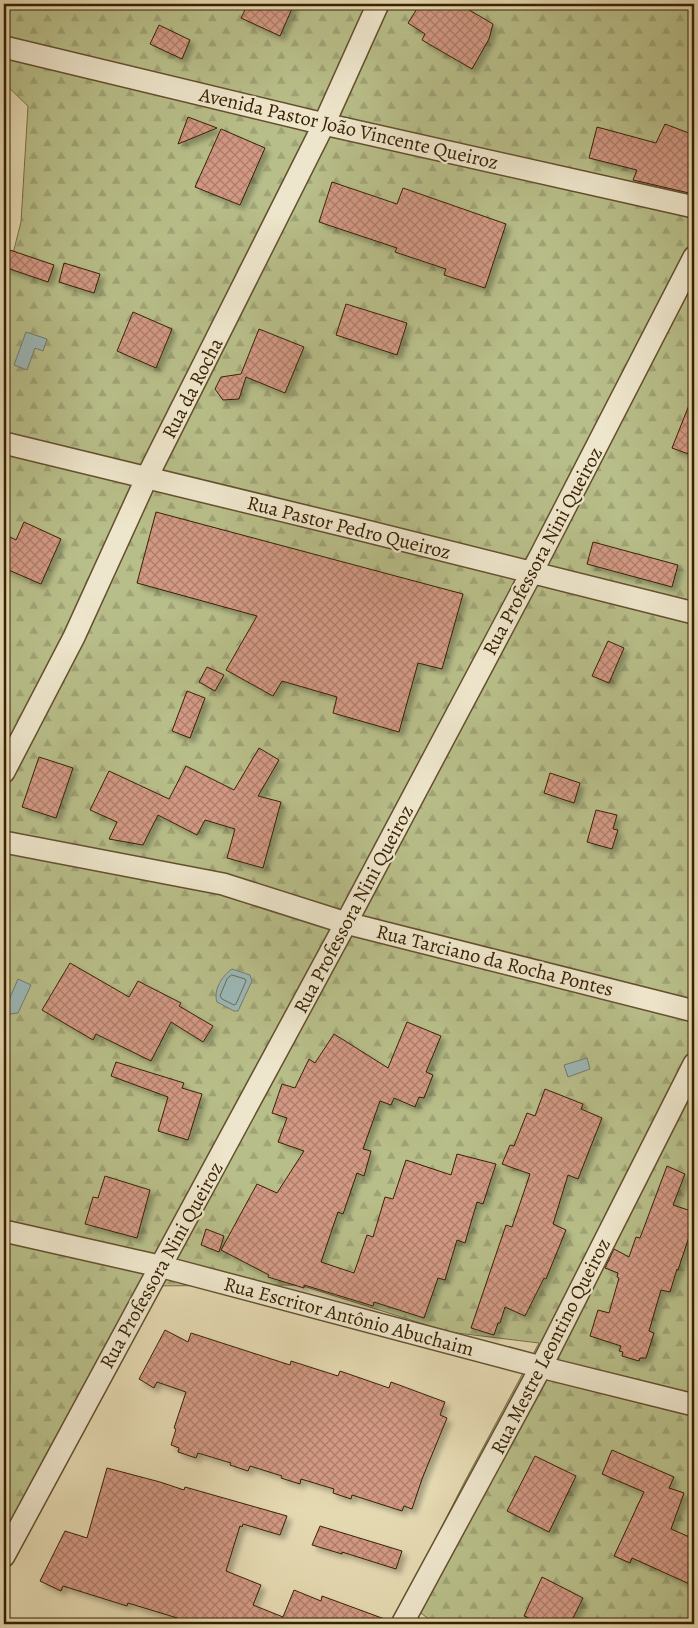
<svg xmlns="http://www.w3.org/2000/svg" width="698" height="1628" font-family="Alegreya,serif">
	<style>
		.forest { fill: url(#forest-firs); stroke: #787046 }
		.water { fill: #9bb7b6; stroke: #747b6e }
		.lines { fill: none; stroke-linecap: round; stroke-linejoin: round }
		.shore { stroke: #6a6c5c; stroke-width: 1 }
		.building { fill: url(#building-cross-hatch); stroke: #392203; filter: url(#shadow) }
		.minor-casing { stroke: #64502e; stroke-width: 24 }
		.minor { stroke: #eee6cc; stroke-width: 21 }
		.labels { text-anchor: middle; stroke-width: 4.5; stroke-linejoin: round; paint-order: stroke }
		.street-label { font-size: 20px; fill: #392203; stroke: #eee6cc }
	</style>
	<defs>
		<pattern id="forest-firs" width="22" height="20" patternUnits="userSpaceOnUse" patternTransform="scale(1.25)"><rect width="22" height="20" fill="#b8be89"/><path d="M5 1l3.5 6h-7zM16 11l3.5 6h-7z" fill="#9fa375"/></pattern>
		<pattern id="building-cross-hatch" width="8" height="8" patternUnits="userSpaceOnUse" patternTransform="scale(1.25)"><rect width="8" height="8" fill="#d29883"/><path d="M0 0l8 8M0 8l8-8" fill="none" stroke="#ab7c69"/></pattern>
		<filter id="shadow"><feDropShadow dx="4.5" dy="4.5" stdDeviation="2.5" flood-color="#0004"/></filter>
	</defs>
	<rect width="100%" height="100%" fill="#e5d9b1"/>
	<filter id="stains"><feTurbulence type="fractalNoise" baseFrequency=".004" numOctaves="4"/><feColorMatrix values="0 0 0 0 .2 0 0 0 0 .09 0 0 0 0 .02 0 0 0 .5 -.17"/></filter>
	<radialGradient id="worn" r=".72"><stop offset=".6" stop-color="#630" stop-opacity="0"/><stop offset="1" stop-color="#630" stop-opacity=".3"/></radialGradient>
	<path class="forest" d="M 4,4 L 685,4 L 694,11 L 694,1624 L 436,1624 L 404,1601 L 465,1481 L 539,1343 L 449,1332 L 300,1285 L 138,1286 L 4,1535 L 4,289 L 21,222 L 28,106 L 4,83 Z"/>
	<path class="water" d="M 26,332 L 47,339 L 43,351 L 35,348 L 27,370 L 14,365 Z
		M 232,969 L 250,975 L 252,981 L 238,1011 L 234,1011 L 217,1002 C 213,990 222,976 232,969 Z
		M 18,979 L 31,985 L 18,1013 L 10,1014 L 6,1007 Z
		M 587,1058 L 590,1069 L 568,1077 L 564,1065 Z"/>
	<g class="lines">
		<path class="shore" d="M 232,975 L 245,979 L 246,981 L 236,1004 L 234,1005 L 222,999 L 220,996 L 227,979 Z"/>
	</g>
	<path class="building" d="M 248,4 L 294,4 L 280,36 L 241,18 Z
		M 420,4 L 459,4 L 493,24 L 489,39 L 472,69 L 422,40 L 425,34 L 408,23 Z
		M 159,25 L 190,40 L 182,59 L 150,44 Z
		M 188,117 L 217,128 L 178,144 Z
		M 665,124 L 694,135 L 694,181 L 689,193 L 633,180 L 637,170 L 589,158 L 597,127 L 656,143 Z
		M 221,129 L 265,148 L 240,205 L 195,187 Z
		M 332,182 L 397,204 L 403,188 L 506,224 L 485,288 L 444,275 L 446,269 L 395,252 L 397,248 L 319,222 Z
		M 4,248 L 54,265 L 48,282 L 4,267 Z
		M 64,263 L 100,274 L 94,293 L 59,282 Z
		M 346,304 L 407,323 L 397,355 L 336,335 Z
		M 133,312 L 172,329 L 156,368 L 117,351 Z
		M 259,329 L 304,347 L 285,393 L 246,377 L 239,399 L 223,400 L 215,389 L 221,377 L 241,374 Z
		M 693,395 L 694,395 L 694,456 L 672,448 Z
		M 156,512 L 463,594 L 442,669 L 418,663 L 399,732 L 333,713 L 337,697 L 282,681 L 273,696 L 226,670 L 257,616 L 137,583 Z
		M 24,522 L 61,539 L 41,584 L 4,568 L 4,534 L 16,540 Z
		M 593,542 L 678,565 L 672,587 L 587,564 Z
		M 608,641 L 624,648 L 609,683 L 592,676 Z
		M 207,667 L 224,675 L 215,691 L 199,682 Z
		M 187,691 L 205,698 L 190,738 L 172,731 Z
		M 259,748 L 279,760 L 258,796 L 281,802 L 263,868 L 227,858 L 235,829 L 205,820 L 197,835 L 158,815 L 143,845 L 109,839 L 117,822 L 90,810 L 109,771 L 169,799 L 186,766 L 234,790 Z
		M 39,757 L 73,768 L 56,818 L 22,807 Z
		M 550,773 L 580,783 L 574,803 L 544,793 Z
		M 596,810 L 617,815 L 613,829 L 618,830 L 612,849 L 587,842 Z
		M 70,963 L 129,997 L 138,981 L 181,1003 L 179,1006 L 213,1026 L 203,1042 L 171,1022 L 151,1061 L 96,1034 L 93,1040 L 42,1010 Z
		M 407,1022 L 441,1036 L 426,1072 L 433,1075 L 424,1098 L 419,1097 L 415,1107 L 394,1098 L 391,1105 L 380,1101 L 363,1149 L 371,1151 L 364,1176 L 357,1173 L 343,1214 L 338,1212 L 321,1262 L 354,1273 L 367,1235 L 373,1237 L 385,1197 L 393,1199 L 406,1160 L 451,1175 L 457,1154 L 496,1164 L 483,1204 L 477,1202 L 465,1243 L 457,1240 L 445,1280 L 438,1278 L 424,1318 L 374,1302 L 373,1306 L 304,1285 L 304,1288 L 268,1277 L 269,1275 L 221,1250 L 257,1184 L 277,1193 L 304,1151 L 278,1142 L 287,1118 L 272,1113 L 282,1084 L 295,1088 L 309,1059 L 315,1063 L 334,1034 L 388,1068 Z
		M 116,1062 L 184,1083 L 182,1088 L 202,1094 L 188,1140 L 158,1131 L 168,1097 L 111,1076 Z
		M 545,1089 L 583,1104 L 581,1109 L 602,1118 L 578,1179 L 568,1175 L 553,1224 L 566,1230 L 546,1279 L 544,1278 L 525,1316 L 505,1307 L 500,1323 L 498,1323 L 494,1335 L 471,1328 L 506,1225 L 512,1227 L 530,1174 L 502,1164 L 510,1145 L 514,1146 L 527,1113 L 535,1116 Z
		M 667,1166 L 685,1174 L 673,1205 L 694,1212 L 694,1222 L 678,1270 L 677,1269 L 670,1292 L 661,1290 L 649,1331 L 654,1333 L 646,1358 L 640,1358 L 639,1361 L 622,1356 L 623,1352 L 619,1351 L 621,1346 L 590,1336 L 598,1310 L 609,1313 L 619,1278 L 617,1277 L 618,1273 L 605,1268 L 614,1249 L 629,1257 L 636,1237 L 640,1238 Z
		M 105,1176 L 150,1190 L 137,1238 L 85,1224 L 93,1197 L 98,1198 Z
		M 206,1229 L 224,1236 L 219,1252 L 201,1245 Z
		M 165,1330 L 188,1342 L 191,1333 L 290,1365 L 291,1361 L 338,1376 L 340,1371 L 389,1388 L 391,1382 L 445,1402 L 440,1415 L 447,1418 L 422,1479 L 412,1509 L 404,1506 L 402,1511 L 352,1495 L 351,1499 L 333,1493 L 334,1489 L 301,1479 L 300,1484 L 281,1478 L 282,1476 L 250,1466 L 248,1471 L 230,1465 L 231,1463 L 198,1453 L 196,1458 L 178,1452 L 179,1448 L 171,1445 L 176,1429 L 174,1428 L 186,1392 L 157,1382 L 154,1388 L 139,1379 Z
		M 612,1450 L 674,1477 L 669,1488 L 684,1493 L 671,1529 L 694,1539 L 694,1586 L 632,1558 L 630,1563 L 614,1556 L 644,1492 L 602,1474 Z
		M 535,1456 L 576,1476 L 549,1532 L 507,1511 Z
		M 107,1468 L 160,1482 L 184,1490 L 185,1487 L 287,1516 L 280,1535 L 243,1524 L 242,1527 L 240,1526 L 226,1571 L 261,1585 L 253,1605 L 283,1617 L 294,1590 L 321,1601 L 322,1596 L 390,1621 L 390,1624 L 197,1624 L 128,1603 L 127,1606 L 63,1586 L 61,1591 L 40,1581 L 65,1531 L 87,1538 Z
		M 320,1526 L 402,1551 L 396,1569 L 342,1552 L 342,1554 L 312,1545 Z
		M 542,1577 L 583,1598 L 570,1624 L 543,1624 L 524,1616 Z"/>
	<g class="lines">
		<g class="minor-casing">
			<path id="minor" d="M 4,47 L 324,124 L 694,207
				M 4,443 L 354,528 L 694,613
				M 4,772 L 74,637 L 147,477 L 324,124 L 378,4
				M 4,842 L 223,884 L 346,923 L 694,1011
				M 4,1231 L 159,1266 L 541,1367 L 694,1405
				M 4,1556 L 346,923 L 532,572 L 694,257
				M 402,1624 L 541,1367 L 694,1064"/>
		</g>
		<use href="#minor" class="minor"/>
	</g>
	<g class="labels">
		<g class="street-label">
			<text transform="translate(349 128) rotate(13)" y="7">Avenida Pastor João Vincente Queiroz</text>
			<text transform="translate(192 388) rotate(-63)" y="7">Rua da Rocha</text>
			<text transform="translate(349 527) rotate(14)" y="7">Rua Pastor Pedro Queiroz</text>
			<text transform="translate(542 551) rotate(-62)" y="7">Rua Professora Nini Queiroz</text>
			<text transform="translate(353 909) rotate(-62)" y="7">Rua Professora Nini Queiroz</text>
			<text transform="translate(495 960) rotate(14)" y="7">Rua Tarciano da Rocha Pontes</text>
			<text transform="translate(161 1265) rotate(-61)" y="7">Rua Professora Nini Queiroz</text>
			<text transform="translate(349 1316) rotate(15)" y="7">Rua Escritor Antônio Abuchaim</text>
			<text transform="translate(550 1346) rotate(-63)" y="7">Rua Mestre Leontino Queiroz</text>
		</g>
	</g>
	<rect width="698" height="1628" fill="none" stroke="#e5d9b1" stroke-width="20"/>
	<rect x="5" y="5" width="688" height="1618" fill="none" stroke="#392203" stroke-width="2.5"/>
	<rect x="10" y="10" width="678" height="1608" fill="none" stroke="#392203"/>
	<rect width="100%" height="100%" filter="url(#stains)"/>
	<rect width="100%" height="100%" fill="url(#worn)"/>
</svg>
